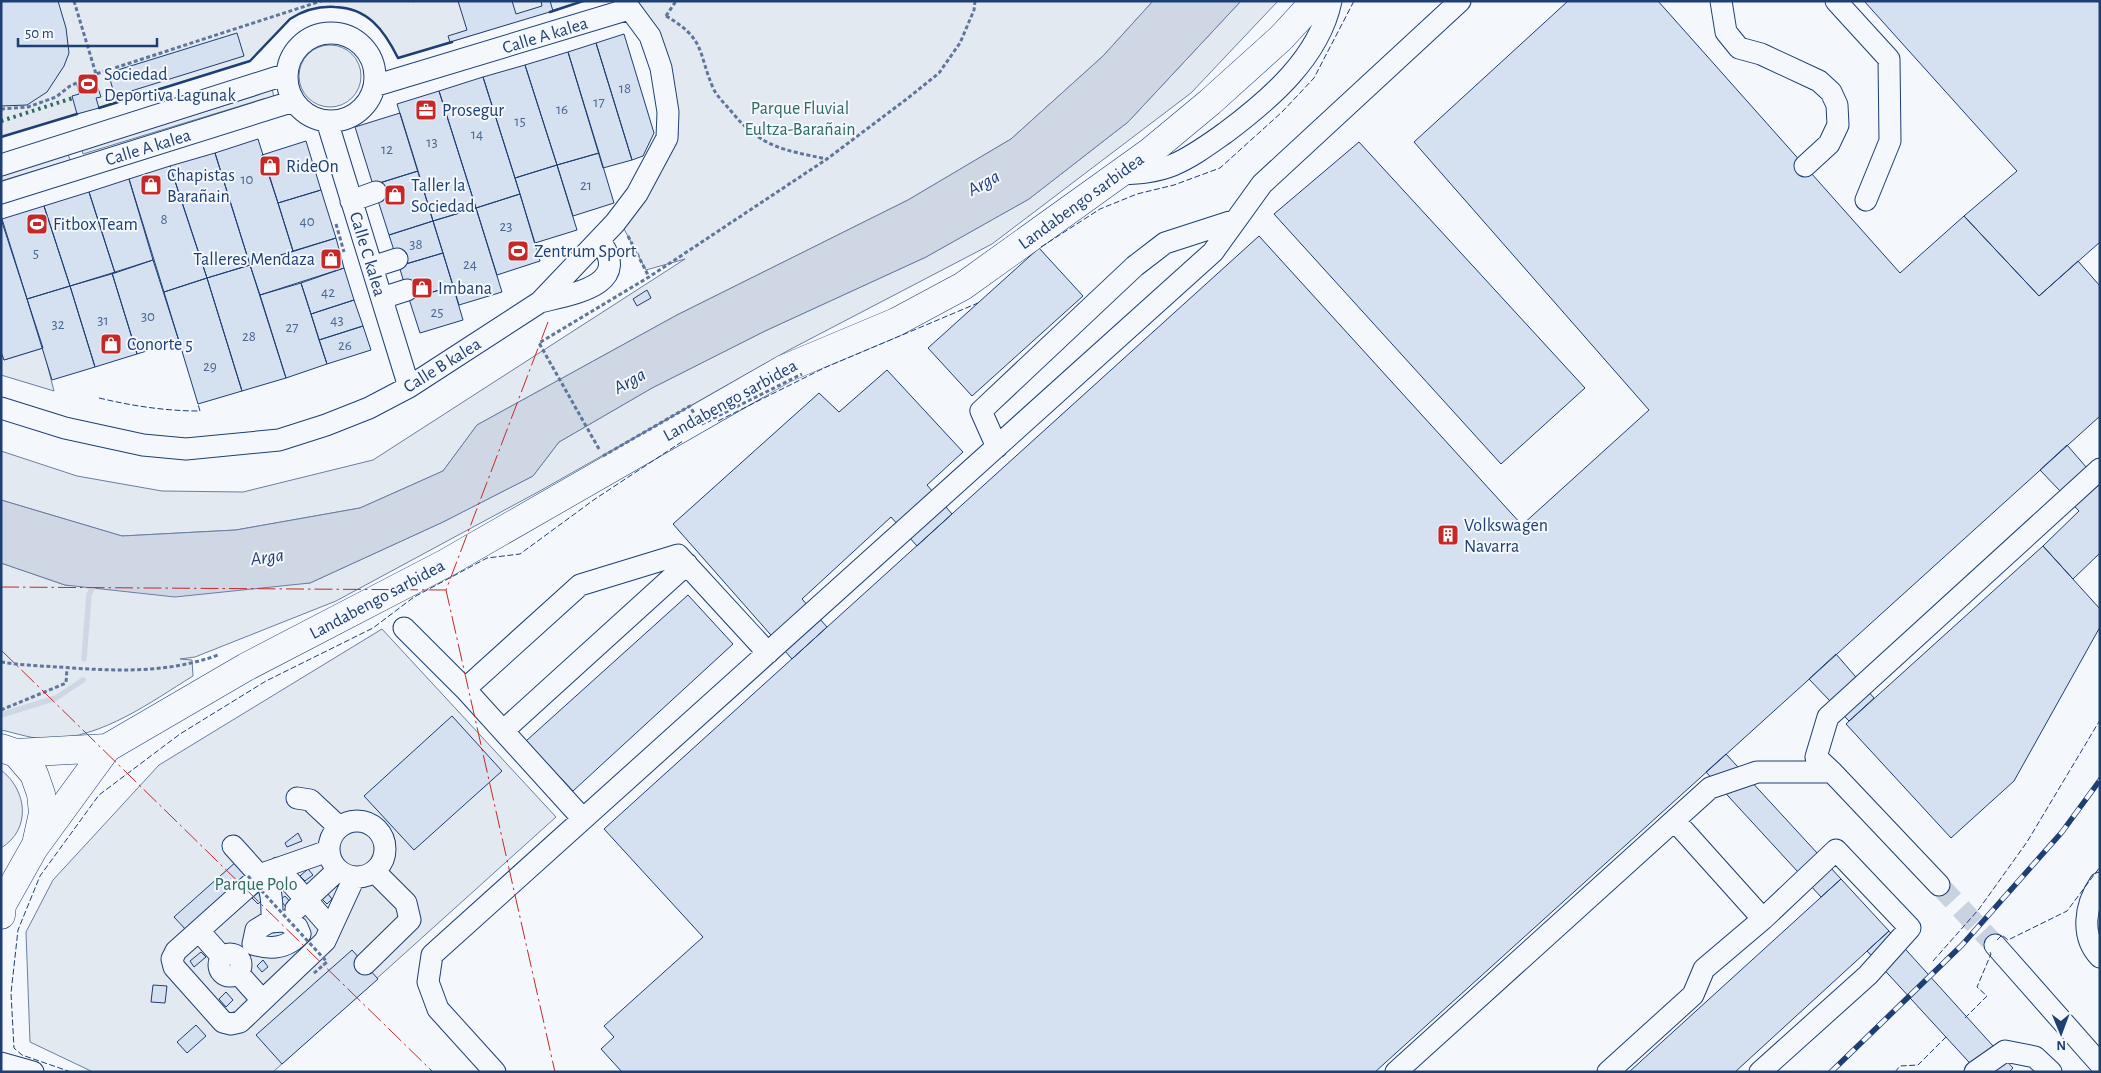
<svg xmlns="http://www.w3.org/2000/svg" width="2101" height="1073" font-family="'Alegreya Sans',sans-serif">
	<style>
		.green { fill: #e3e9f0; stroke: #687fa3 }
		.water { fill: #cfd7e4; stroke: #687fa3 }
		.lines { fill: none; stroke-linecap: round; stroke-linejoin: round }
		.stream { stroke: #cfd7e4; stroke-width: 5.5 }
		.building { fill: #d5e0f0; stroke: #1d3f73 }
		.minor-tunnel { stroke: #c9d2e0; stroke-width: 21; stroke-dasharray: 21 11; stroke-linecap: butt }
		.minor-casing { stroke: #1d3f73; stroke-width: 23 }
		.highway-casing { stroke: #1d3f73; stroke-width: 29 }
		.path { stroke: #5e769c; stroke-width: 3; stroke-dasharray: 4 2.5; stroke-linecap: butt }
		.minor { stroke: #f4f7fb; stroke-width: 21 }
		.highway { stroke: #f4f7fb; stroke-width: 28 }
		.rail-casing { stroke: #1d3f73; stroke-width: 5.5 }
		.rail { stroke: #f4f7fb; stroke-width: 4; stroke-dasharray: 11; stroke-linecap: butt }
		.path-bridge { stroke: #5e769c; stroke-width: 3; stroke-dasharray: 4 2.5; stroke-linecap: butt }
		.hedge { stroke: #2c6c60; stroke-width: 4; stroke-dasharray: 2.5 4; stroke-linecap: butt }
		.fence { stroke: #1d3f73; stroke-width: 1; stroke-dasharray: 6 2.5; stroke-linecap: butt }
		.wall { stroke: #1d3f73; stroke-width: 2.5 }
		.power { stroke: #c62828; stroke-width: 1; stroke-dasharray: 18 4 2.5 4; stroke-linecap: butt }
		.labels { text-anchor: middle; stroke-width: 4; stroke-linejoin: round; paint-order: stroke }
		.number-label { font-size: 15px; fill: #4b6792 }
		.street-label { font-size: 18px; fill: #1d3f73; stroke: #f4f7fb }
		.poi-label { font-size: 18px; fill: #1d3f73; stroke: #f4f7fb; text-anchor: start }
		.park-label { font-size: 18px; fill: #2c6c60; stroke: #f4f7fb }
		.water-label { font-size: 19px; font-style: italic; fill: #1d3f73; stroke: #f4f7fb }
	</style>
	<rect width="100%" height="100%" fill="#f4f7fb"/>
	<path class="green" d="M 1,1 L 583,1 L 398,58 C 384,30 368,8 335,7 C 318,6 304,10 290,19 L 250,61 L 1,137 Z
		M 627,1 L 1153,1 L 1103,56 L 1011,139 L 908,200 L 677,315 L 477,425 L 443,471 L 360,508 L 236,530 L 122,536 L 1,500 L 1,451 L 77,476 L 162,491 L 243,492 L 373,460 L 685,259 L 646,270 L 623,227 L 666,163 L 678,134 L 669,70 Z
		M 1241,1 L 1278,1 L 1191,93 L 992,244 L 789,350 L 538,492 L 336,601 L 195,657 L 180,659 L 192,660 L 193,676 C 149,703 104,737 50,739 C 35,740 16,733 1,730 L 1,563 L 65,585 L 310,583 L 443,522 L 533,476 L 559,442 L 652,388 L 765,331 L 926,257 L 1029,199 L 1128,122 Z
		M299 76a31 31 0 1 1 62 0a31 31 0 1 1-62 0Z
		M 272,88 L 274,98 L 263,99 L 83,154 L 82,150 L 258,95 Z
		M 68,154 L 70,160 L 1,181 L 1,175 Z
		M 43,348 L 54,391 L 1,375 L 1,352 L 4,360 Z
		M 382,629 L 556,817 L 273,1072 L 93,1072 L 30,1042 L 26,932 L 53,880 L 159,765 Z
		M 1,770 C 27,790 32,829 1,848 Z"/>
	<path class="water" d="M 1153,1 L 1241,1 L 1128,122 L 1029,199 L 926,257 L 765,331 L 652,388 L 559,442 L 533,476 L 443,522 L 310,583 L 175,597 L 65,585 L 1,563 L 1,500 L 122,536 L 236,530 L 360,508 L 443,471 L 477,425 L 677,315 L 908,200 L 1011,139 L 1103,56 Z"/>
	<g class="lines">
		<path class="stream" d="M 84,659 L 89,595 L 95,583
			M 1,715 L 56,698 L 83,680"/>
	</g>
	<path class="building" d="M 1,1 L 58,1 L 66,28 L 69,53 L 64,66 L 47,92 L 27,105 L 1,106 Z
		M 458,1 L 512,1 L 516,14 L 542,6 L 541,1 L 550,1 L 553,11 L 450,42 L 448,36 L 467,30 Z
		M 1568,1 L 1658,1 L 1900,273 L 1964,216 L 2039,296 L 2078,261 L 2100,286 L 2100,416 L 1375,1072 L 622,1072 L 601,1049 L 614,1037 L 604,1026 L 703,937 L 604,829 L 1259,236 L 1522,525 L 1649,410 L 1414,142 Z
		M 1864,1 L 2100,1 L 2100,242 L 2039,296 L 1964,216 L 2017,171 Z
		M 237,33 L 244,56 L 115,96 L 108,73 Z
		M 624,34 L 654,133 L 643,156 L 632,160 L 596,43 Z
		M 596,43 L 632,160 L 603,168 L 568,52 Z
		M 568,52 L 599,153 L 557,165 L 525,65 Z
		M 525,65 L 557,165 L 515,178 L 483,77 Z
		M 483,77 L 520,194 L 476,208 L 439,91 Z
		M 89,81 L 91,90 L 98,88 L 101,97 L 96,98 L 99,108 L 77,114 L 72,96 L 79,94 L 77,85 Z
		M 439,91 L 476,208 L 433,221 L 397,104 Z
		M 400,113 L 418,171 L 373,185 L 355,127 Z
		M 258,139 L 293,251 L 250,265 L 215,153 Z
		M 306,141 L 321,190 L 278,203 L 262,155 Z
		M 1359,142 L 1585,388 L 1501,464 L 1274,214 Z
		M 215,153 L 250,265 L 207,278 L 170,166 Z
		M 599,153 L 614,203 L 573,216 L 557,165 Z
		M 557,165 L 577,230 L 535,243 L 515,178 Z
		M 170,166 L 207,278 L 164,292 L 129,179 Z
		M 418,171 L 433,221 L 389,235 L 373,185 Z
		M 129,179 L 153,260 L 115,273 L 89,192 Z
		M 321,190 L 336,238 L 293,251 L 278,203 Z
		M 89,192 L 115,273 L 70,286 L 44,206 Z
		M 520,194 L 540,261 L 497,275 L 476,208 Z
		M 44,206 L 70,286 L 27,299 L 2,219 Z
		M 476,208 L 502,292 L 459,305 L 433,221 Z
		M 1,219 L 43,348 L 4,360 L 1,352 Z
		M 433,221 L 443,253 L 399,266 L 389,235 Z
		M 336,238 L 344,268 L 260,295 L 250,265 Z
		M 1039,248 L 1083,296 L 972,396 L 928,348 Z
		M 443,253 L 453,286 L 409,299 L 399,266 Z
		M 153,260 L 179,341 L 137,354 L 112,273 Z
		M 250,265 L 286,378 L 242,391 L 207,278 Z
		M 344,268 L 354,300 L 311,314 L 301,283 Z
		M 112,273 L 137,354 L 95,367 L 70,286 Z
		M 207,278 L 242,391 L 198,404 L 164,292 Z
		M 301,283 L 327,364 L 286,378 L 260,295 Z
		M 70,286 L 95,367 L 52,380 L 27,299 Z
		M 453,286 L 463,320 L 420,333 L 409,299 Z
		M 647,290 L 651,298 L 637,306 L 633,299 Z
		M 354,300 L 363,326 L 319,340 L 311,314 Z
		M 363,326 L 371,350 L 327,364 L 319,340 Z
		M 887,370 L 963,452 L 927,485 L 952,514 L 917,546 L 891,517 L 802,599 L 827,627 L 792,659 L 673,524 L 819,393 L 839,412 Z
		M 2067,445 L 2100,483 L 2100,553 L 2073,579 L 2043,546 L 2079,511 L 2040,470 Z
		M 2043,546 L 2100,609 L 2100,627 L 2014,781 L 1951,838 L 1846,724 Z
		M 688,595 L 733,644 L 573,791 L 526,741 Z
		M 1836,654 L 1874,698 L 1849,721 L 1809,679 Z
		M 452,716 L 502,771 L 414,850 L 364,796 Z
		M 1726,754 L 1841,879 L 1821,897 L 1706,772 Z
		M 298,833 L 302,841 L 287,847 L 285,843 Z
		M 237,861 L 250,875 L 187,931 L 174,917 Z
		M 308,869 L 313,875 L 305,881 L 300,876 Z
		M 1841,879 L 1889,931 L 1735,1072 L 1629,1072 Z
		M 260,891 L 265,897 L 258,904 L 252,898 Z
		M 328,894 L 332,899 L 327,904 L 322,899 Z
		M 285,896 L 292,904 L 287,908 L 280,900 Z
		M 1889,931 L 2013,1068 L 2009,1072 L 1978,1072 L 1867,951 Z
		M 352,950 L 378,979 L 282,1064 L 256,1035 Z
		M 201,952 L 206,957 L 194,967 L 190,961 Z
		M 263,960 L 268,967 L 262,972 L 257,966 Z
		M 153,985 L 167,986 L 165,1003 L 151,1002 Z
		M 226,992 L 233,1000 L 226,1007 L 219,999 Z
		M 196,1025 L 206,1036 L 187,1053 L 177,1042 Z"/>
	<g class="lines">
		<path class="minor-tunnel" d="M 1939,885 L 1995,945"/>
		<g class="minor-casing">
			<path id="minor" d="M 1721,1 L 1726,32 L 1739,48 L 1761,54 L 1819,81 L 1831,92 L 1837,105 L 1838,125 L 1829,144 L 1805,166
				M 1836,1 L 1889,59 L 1890,141 L 1866,200
				M287 77a44 44 0 1 1 88 0a44 44 0 1 1-88 0Z
				M 374,86 L 629,9
				M 327,121 L 409,387
				M 1,165 L 287,74
				M 1121,174 C 1139,173 1156,172 1173,165 C 1192,157 1208,145 1225,133 C 1269,100 1319,58 1331,1
				M 1,193 L 294,101
				M 351,201 L 376,192
				M 372,267 L 397,259
				M 382,298 L 407,290
				M 540,302 C 573,294 634,285 599,240
				M 1,408 L 65,428 L 143,445 L 186,449 L 279,440 L 326,425 L 369,408 L 409,387 L 540,302 L 615,223 L 637,194 L 667,138 L 668,112 L 661,68 L 650,36 L 624,1
				M 997,447 L 981,411 L 1135,266 L 1165,243 L 1236,220
				M 404,628 L 465,689 L 583,819
				M 465,689 L 580,585 L 678,555 L 768,653
				M 503,731 L 687,564
				M 1832,772 L 1816,757 L 1828,717 L 2100,469
				M 297,798 L 310,800 L 339,827
				M329 849a28 28 0 1 1 56 0a28 28 0 1 1-56 0Z
				M 1675,821 L 1763,919
				M 233,846 L 260,876
				M 328,851 L 262,874 L 176,951 L 172,959 L 174,967 L 223,1022 L 231,1024 L 240,1022 L 325,941 L 354,878
				M 278,868 L 331,928
				M 262,874 C 273,889 272,904 272,922
				M 2100,883 C 2085,905 2080,936 2100,957
				M 296,909 L 338,870
				M 284,921 L 297,927 L 300,934 C 286,949 271,950 253,944 L 256,930 L 269,922 Z
				M 199,931 L 222,957
				M 1995,945 L 2100,1064
				M219 965a11 11 0 1 1 22 0a11 11 0 1 1-22 0Z
				M 365,964 L 410,920 L 406,903 L 375,872
				M 238,973 L 262,1000
				M 1,1063 L 33,1072
				M 495,1072 L 438,1009 L 428,982 L 432,955 L 1213,252 L 1262,184 L 1460,1
				M 1396,1072 L 1710,788 L 1757,772 L 1832,772 L 1939,885
				M 1608,1072 L 1693,995 L 1704,969 L 1763,919 L 1836,850 L 1910,928 L 1868,975 L 1760,1072
				M 1975,1072 L 2005,1051 L 2035,1057 L 2051,1072"/>
		</g>
		<g class="highway-casing">
			<path id="highway" d="M 1,748 L 16,753 L 34,774 L 41,794 L 43,813 L 37,840
				M 16,753 L 107,748
				M 1,915 L 2,905 L 34,848 L 107,748 L 246,667 L 446,563 L 784,369 L 896,322 L 963,286 L 1151,151 L 1210,102 L 1281,38 L 1315,1"/>
		</g>
		<path class="path" d="M 74,1 L 96,74
			M 413,1 L 414,1
			M 666,16 C 707,40 697,52 714,90 C 718,97 725,104 731,111 C 760,147 783,150 827,159
			M 666,16 L 676,1
			M 1,109 L 28,107 L 56,97 L 70,86 L 96,74 L 321,1
			M 336,224 L 344,252
			M 628,236 L 649,277
			M 599,449 L 539,343 L 649,277 L 827,159 L 908,98 L 939,73 L 960,43 L 974,10 L 975,1
			M 1,662 C 20,665 40,666 59,667 C 112,671 167,674 218,655
			M 1,710 L 66,683 L 67,668"/>
		<use href="#minor" class="minor"/>
		<use href="#highway" class="highway"/>
		<g class="rail-casing">
			<path id="rail" d="M 1831,1072 L 1962,945 L 2062,832 L 2100,780"/>
		</g>
		<use href="#rail" class="rail"/>
		<path class="path-bridge" d="M 603,456 L 690,406 L 700,425 L 802,374
			M 248,876 L 327,962 L 313,974"/>
		<path class="hedge" d="M 1,121 L 73,98"/>
		<path class="fence" d="M 1041,247 L 1100,209 L 1137,194 L 1174,185 L 1220,168 L 1282,112 L 1314,78 L 1354,1
			M 99,398 C 133,406 165,411 200,411 L 198,404
			M 718,421 L 824,368 L 978,303
			M 1997,940 L 2002,935 L 2008,940 L 2067,911 L 2100,867
			M 1933,961 L 1979,909 L 2027,842 L 2100,720
			M 1965,1018 L 1987,996 L 1977,987 L 1991,954 L 1990,952
			M 71,1072 L 22,1055 L 14,1048 L 11,993 L 18,930 L 40,876 L 99,795 L 180,734 L 266,681 L 373,628 L 414,597 L 487,558 L 520,554 L 595,499 L 683,441
			M 1895,1072 L 1900,1066 L 1918,1065 L 1948,1035"/>
		<path class="wall" d="M 550,12 L 583,1
			M 99,108 L 250,61 L 290,19 C 304,10 318,6 335,7 C 368,8 384,30 398,58 L 452,42
			M 1,137 L 77,114"/>
		<path class="power" d="M 548,322 L 446,590 L 555,1072
			M 1,587 L 446,590
			M 1,650 L 433,1072"/>
	</g>
	<defs>
		<g id="stadium-square" transform="scale(1.125)"><rect x="-9" y="-9" width="18" height="18" rx="4" fill="#c62828" stroke="#f4f7fb"/><path d="M0-5a6.5 5 0 1 0 0 10a6.5 5 0 1 0 0-10ZM-3.5-1.8h7v3.6h-7Z" fill="#fff"/></g>
		<g id="office-square" transform="scale(1.125)"><rect x="-9" y="-9" width="18" height="18" rx="4" fill="#c62828" stroke="#f4f7fb"/><path d="M-6-3h4V-5.5h4V-3h4V5H-6ZM-1-4.5V-3h2v-1.5ZM-6 0V1H6V0Z" fill="#fff"/></g>
		<g id="shop-square" transform="scale(1.125)"><rect x="-9" y="-9" width="18" height="18" rx="4" fill="#c62828" stroke="#f4f7fb"/><path d="M-5-2.5h2.3a2.7 3.5 0 0 1 5.4 0H5L5.5 6h-11ZM-1.5-2.5h3a1.5 2.3 0 0 0-3 0Z" fill="#fff"/></g>
		<g id="building-square" transform="scale(1.125)"><rect x="-9" y="-9" width="18" height="18" rx="4" fill="#c62828" stroke="#f4f7fb"/><path d="M-4-6H4V6H1V3H-1V6H-4ZM-2.5-4.3h1.7v1.8h-1.7ZM.8-4.3h1.7v1.8H.8ZM-2.5-1h1.7V.8h-1.7ZM.8-1h1.7V.8H.8Z" fill="#fff"/></g>
	</defs>
	<g fill-rule="evenodd">
		<use href="#stadium-square" x="88" y="84"/>
		<use href="#office-square" x="426" y="110"/>
		<use href="#shop-square" x="270" y="166"/>
		<use href="#shop-square" x="151" y="185"/>
		<use href="#shop-square" x="395" y="195"/>
		<use href="#stadium-square" x="37" y="224"/>
		<use href="#stadium-square" x="518" y="251"/>
		<use href="#shop-square" x="331" y="259"/>
		<use href="#shop-square" x="422" y="288"/>
		<use href="#shop-square" x="111" y="344"/>
		<use href="#building-square" x="1448" y="535"/>
	</g>
	<g class="labels">
		<g class="number-label">
			<text x="625" y="93">18</text>
			<text x="599" y="107">17</text>
			<text x="562" y="114">16</text>
			<text x="520" y="126">15</text>
			<text x="477" y="139">14</text>
			<text x="432" y="147">13</text>
			<text x="387" y="154">12</text>
			<text x="247" y="184">10</text>
			<text x="586" y="190">21</text>
			<text x="164" y="224">8</text>
			<text x="307" y="226">40</text>
			<text x="506" y="231">23</text>
			<text x="416" y="249">38</text>
			<text x="36" y="258">5</text>
			<text x="470" y="269">24</text>
			<text x="328" y="297">42</text>
			<text x="437" y="317">25</text>
			<text x="148" y="321">30</text>
			<text x="103" y="325">31</text>
			<text x="337" y="325">43</text>
			<text x="58" y="329">32</text>
			<text x="292" y="332">27</text>
			<text x="249" y="341">28</text>
			<text x="345" y="350">26</text>
			<text x="210" y="371">29</text>
		</g>
		<g class="street-label">
			<text transform="translate(545 35) rotate(-17)" y="6">Calle A kalea</text>
			<text transform="translate(148 147) rotate(-17)" y="6">Calle A kalea</text>
			<text transform="translate(1081 201) rotate(-36)" y="6">Landabengo sarbidea</text>
			<text transform="translate(368 254) rotate(73)" y="6">Calle C kalea</text>
			<text transform="translate(442 365) rotate(-32)" y="6">Calle B kalea</text>
			<text transform="translate(730 400) rotate(-29)" y="6">Landabengo sarbidea</text>
			<text transform="translate(377 599) rotate(-28)" y="6">Landabengo sarbidea</text>
		</g>
		<g class="poi-label">
			<text x="104" y="80">Sociedad<tspan x="104" dy="21">Deportiva Lagunak</tspan></text>
			<text x="442" y="116">Prosegur</text>
			<text x="286" y="172">RideOn</text>
			<text x="167" y="181">Chapistas<tspan x="167" dy="21">Barañain</tspan></text>
			<text x="411" y="191">Taller la<tspan x="411" dy="21">Sociedad</tspan></text>
			<text x="53" y="230">Fitbox Team</text>
			<text x="534" y="257">Zentrum Sport</text>
			<text x="315" y="265" text-anchor="end">Talleres Mendaza</text>
			<text x="438" y="294">Imbana</text>
			<text x="127" y="350">Conorte 5</text>
			<text x="1464" y="531">Volkswagen<tspan x="1464" dy="21">Navarra</tspan></text>
		</g>
		<g class="park-label">
			<text x="800" y="114">Parque Fluvial<tspan x="800" dy="21">Eultza-Barañain</tspan></text>
			<text x="256" y="890">Parque Polo</text>
		</g>
		<g class="water-label">
			<text transform="translate(983 182) rotate(-29)" y="7">Arga</text>
			<text transform="translate(629 380) rotate(-29)" y="7">Arga</text>
			<text transform="translate(267 556) rotate(-8)" y="7">Arga</text>
		</g>
	</g>
	<rect width="2101" height="1073" fill="none" stroke="#1d3f73" stroke-width="5"/>
	<g transform="translate(2061 1033) rotate(179)" stroke="#f4f7fb" stroke-width="4" paint-order="stroke">
	<path d="M0-4L9 19L0 12L-9 19Z" fill="#1d3f73"/>
	<text y="-8" font-size="14" font-weight="bold" text-anchor="middle" fill="#1d3f73">N</text>
	</g>
	<path d="M18 38v8h139v-8" fill="none" stroke="#1d3f73" stroke-width="2.5"/>
	<text x="25" y="38" font-size="15" fill="#1d3f73" stroke="#f4f7fb" stroke-width="4" paint-order="stroke">50 m</text>
</svg>
